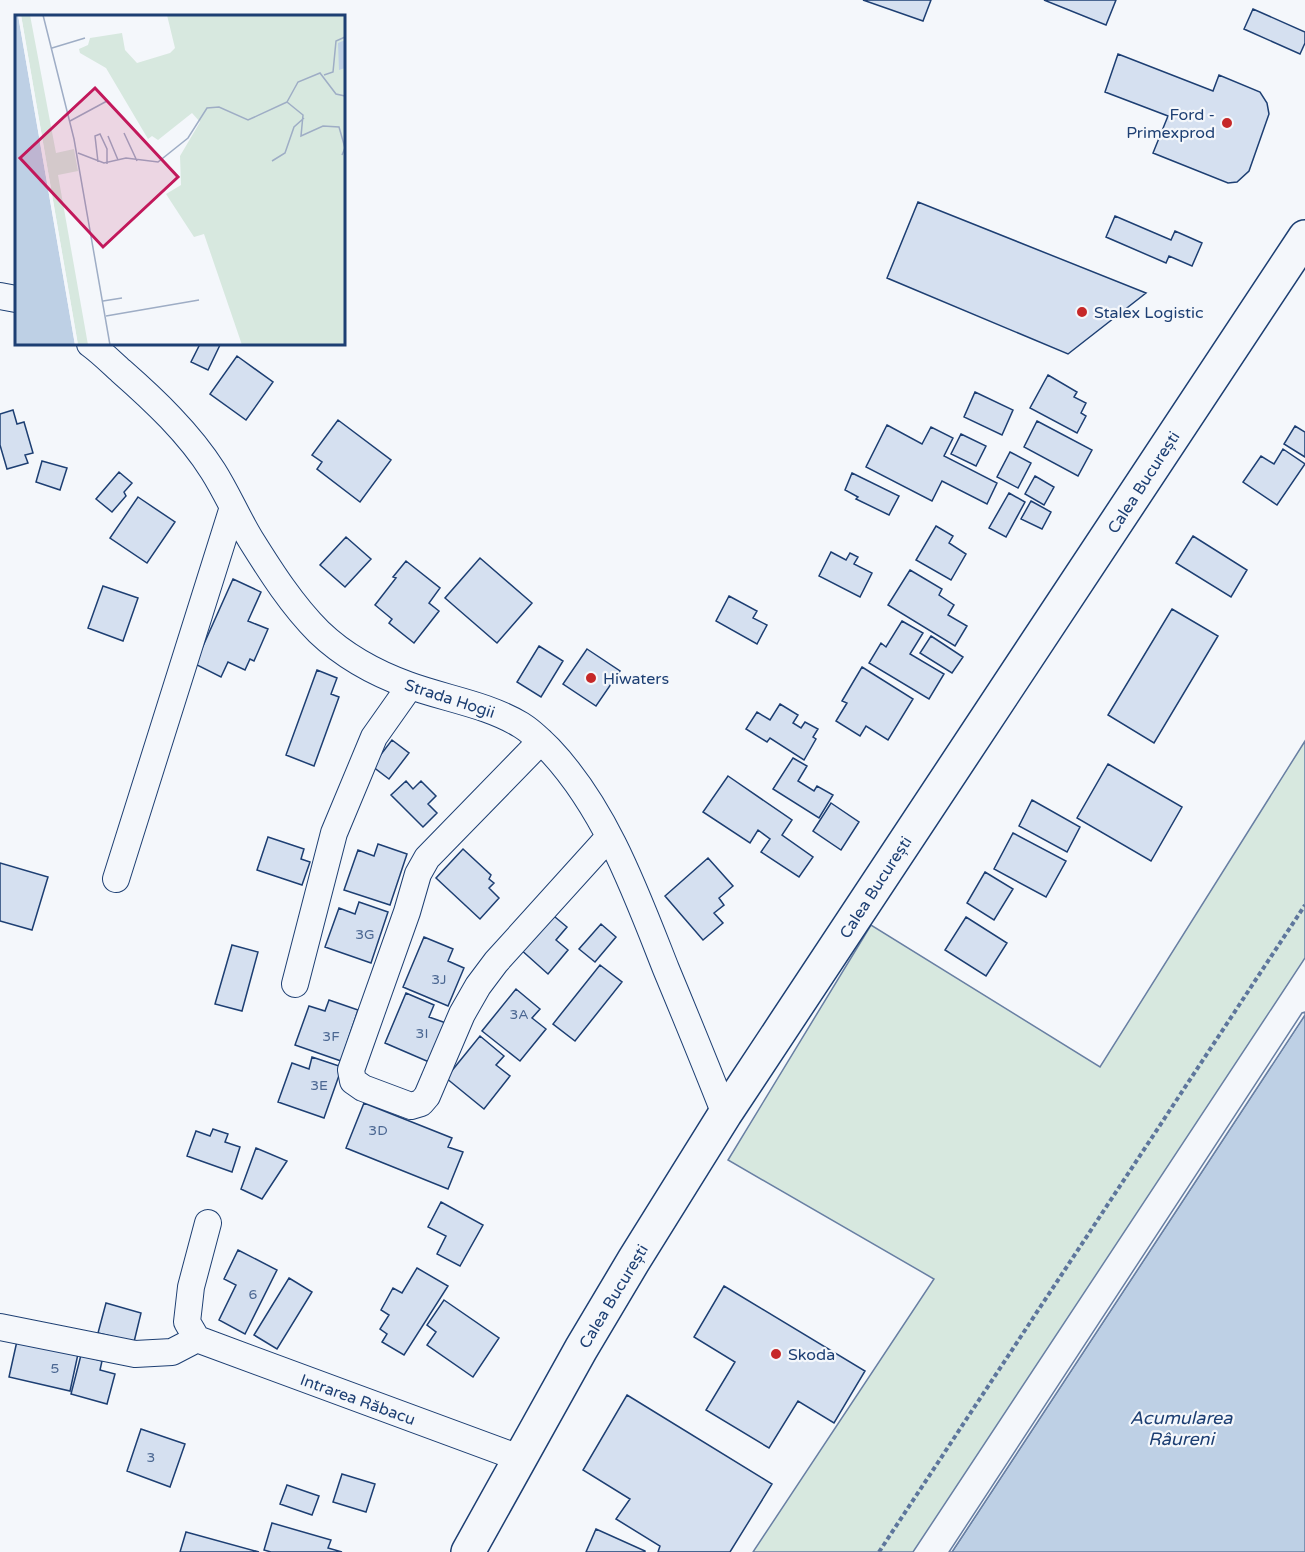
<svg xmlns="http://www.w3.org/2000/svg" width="1305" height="1552" font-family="'Varela Round',sans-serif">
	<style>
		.green { fill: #d7e8df; stroke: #687fa3; stroke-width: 1.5 }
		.water { fill: #bed0e5; stroke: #687fa3; stroke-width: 1.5 }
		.pier { fill: #f4f7fb; stroke: #687fa3; stroke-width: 1.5 }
		.building { fill: #d5e0f0; stroke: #1d3f73; stroke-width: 1.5 }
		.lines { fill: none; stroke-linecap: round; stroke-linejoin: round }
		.street-casing { stroke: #1d3f73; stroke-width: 28 }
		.highway-casing { stroke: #1d3f73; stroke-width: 36 }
		.path { stroke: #5e769c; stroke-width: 4; stroke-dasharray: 4.5 3; stroke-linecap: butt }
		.street { stroke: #f4f7fb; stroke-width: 26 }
		.highway { stroke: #f4f7fb; stroke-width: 33 }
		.poi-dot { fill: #c62828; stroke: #f4f7fb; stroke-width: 2 }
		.labels { text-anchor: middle; stroke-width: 4.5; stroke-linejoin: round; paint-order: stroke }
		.number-label { font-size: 14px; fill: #4b6792 }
		.poi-label { font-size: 16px; fill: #1d3f73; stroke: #f4f7fb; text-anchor: start }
		.street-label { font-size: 16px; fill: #1d3f73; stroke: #f4f7fb }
		.water-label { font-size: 18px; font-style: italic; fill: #1d3f73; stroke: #f4f7fb }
		.inset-road { fill: none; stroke: #9eadc5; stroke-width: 1.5 }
		.view { fill: #c2185b; fill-opacity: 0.15; stroke: #c2185b; stroke-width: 3 }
		.inset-edge { fill: none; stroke: #1d3f73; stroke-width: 3 }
	</style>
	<rect width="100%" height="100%" fill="#f4f7fb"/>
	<path class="green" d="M 1305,741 L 1305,958 L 913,1552 L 753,1552 L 934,1279 L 728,1160 L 871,925 L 1100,1067 Z"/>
	<path class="water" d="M 1305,1015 L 1305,1552 L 952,1552 Z"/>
	<path class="pier" d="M 1305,1012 L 1305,1015 L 952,1552 L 949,1552 L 1302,1013 Z"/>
	<path class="building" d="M 863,0 L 931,0 L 923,21 Z
		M 1044,0 L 1116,0 L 1106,25 Z
		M 1253,9 L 1305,32 L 1305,43 L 1300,54 L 1244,29 Z
		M 1118,54 L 1213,91 L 1219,75 L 1260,92 L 1267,103 L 1269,114 L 1249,171 L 1237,182 L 1228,183 L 1153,153 L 1168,116 L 1105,92 Z
		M 918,202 L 1146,293 L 1068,354 L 887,278 Z
		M 1115,216 L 1171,240 L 1175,231 L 1202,243 L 1192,266 L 1169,256 L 1166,263 L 1106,237 Z
		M 200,344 L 220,345 L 208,370 L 191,362 Z
		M 237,356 L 273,382 L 246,420 L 210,394 Z
		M 1048,375 L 1077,392 L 1074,397 L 1086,403 L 1081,413 L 1086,416 L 1077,433 L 1030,408 Z
		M 975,392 L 1013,410 L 1002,435 L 964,417 Z
		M 13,410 L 17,424 L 24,422 L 33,453 L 25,455 L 28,463 L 7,469 L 0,445 L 0,414 Z
		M 338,420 L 391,460 L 360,502 L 317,469 L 322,462 L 312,455 Z
		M 1037,421 L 1092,450 L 1078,476 L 1024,447 Z
		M 887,425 L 922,444 L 931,427 L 953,438 L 944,456 L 997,483 L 987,504 L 942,481 L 932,501 L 866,467 Z
		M 1295,426 L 1305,432 L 1305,457 L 1284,444 Z
		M 961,434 L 986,446 L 976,466 L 951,454 Z
		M 1283,449 L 1305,464 L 1277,505 L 1243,482 L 1261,456 L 1274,464 Z
		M 1010,452 L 1031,463 L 1018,488 L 997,477 Z
		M 42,461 L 67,468 L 60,490 L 36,482 Z
		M 119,472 L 132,483 L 124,492 L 126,496 L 112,512 L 96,499 Z
		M 852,473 L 899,496 L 889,515 L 856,499 L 858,497 L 845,490 Z
		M 1035,476 L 1054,487 L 1044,505 L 1025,494 Z
		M 1009,493 L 1025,502 L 1006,537 L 989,528 Z
		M 138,497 L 175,522 L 147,563 L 110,538 Z
		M 1031,501 L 1051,512 L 1042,529 L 1021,519 Z
		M 936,526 L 953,536 L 949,543 L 966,554 L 951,580 L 916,560 Z
		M 1193,536 L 1247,570 L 1231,597 L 1176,563 Z
		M 346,537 L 371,559 L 345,587 L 320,565 Z
		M 831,552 L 846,560 L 850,553 L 858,557 L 854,564 L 872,573 L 860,597 L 819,576 Z
		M 480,558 L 532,603 L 497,643 L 445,598 Z
		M 406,561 L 440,588 L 429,603 L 439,611 L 414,643 L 389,623 L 392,619 L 375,605 L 396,578 L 393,577 Z
		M 910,570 L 942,589 L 939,595 L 954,605 L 948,615 L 967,626 L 955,646 L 888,605 Z
		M 233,579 L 261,592 L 248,621 L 268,629 L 254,661 L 250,659 L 245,670 L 228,662 L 221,677 L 195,664 Z
		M 103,586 L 138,598 L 123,641 L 88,628 Z
		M 729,596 L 757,611 L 753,618 L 767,625 L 757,644 L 716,621 Z
		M 1172,609 L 1218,636 L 1154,743 L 1108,715 Z
		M 902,621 L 923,633 L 910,654 L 944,674 L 929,699 L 869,663 L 881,643 L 886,647 Z
		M 931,636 L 963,657 L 952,673 L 920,653 Z
		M 539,646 L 563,661 L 541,697 L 517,682 Z
		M 587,649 L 620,671 L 596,706 L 563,684 Z
		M 862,667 L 913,699 L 888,740 L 866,726 L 860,736 L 836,721 L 847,703 L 842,701 Z
		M 317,670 L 337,678 L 331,694 L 339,697 L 314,766 L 286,755 Z
		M 780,704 L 798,715 L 793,723 L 801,728 L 805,722 L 818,729 L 813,737 L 816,739 L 804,760 L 770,738 L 767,742 L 746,729 L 757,712 L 770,720 Z
		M 392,740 L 409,753 L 389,779 L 372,766 Z
		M 793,758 L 807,766 L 798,781 L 814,791 L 817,786 L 833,795 L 819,818 L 773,789 Z
		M 1108,764 L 1182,807 L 1151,861 L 1077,818 Z
		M 728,776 L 792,820 L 782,835 L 813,857 L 799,877 L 761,852 L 770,839 L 758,830 L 750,843 L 703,812 Z
		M 406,781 L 413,789 L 421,781 L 436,796 L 428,804 L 437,813 L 423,827 L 391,795 Z
		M 1032,800 L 1080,827 L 1067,852 L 1019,826 Z
		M 831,803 L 859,822 L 841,850 L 813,831 Z
		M 1013,833 L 1066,861 L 1046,897 L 994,869 Z
		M 268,837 L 304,849 L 301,859 L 310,862 L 302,885 L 257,870 Z
		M 378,844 L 407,854 L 390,905 L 344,890 L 358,850 L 374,856 Z
		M 463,849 L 491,875 L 489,879 L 494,883 L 489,888 L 499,898 L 480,919 L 436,878 Z
		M 708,858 L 733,886 L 719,898 L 724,905 L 714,913 L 723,923 L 703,940 L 665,896 Z
		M 0,863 L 48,877 L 32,930 L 0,921 Z
		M 985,872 L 1013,889 L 994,920 L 967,903 Z
		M 359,902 L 388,912 L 371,963 L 325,947 L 339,908 L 355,914 Z
		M 549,912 L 567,927 L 556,940 L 568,950 L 548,974 L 519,948 Z
		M 966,917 L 1007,943 L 986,976 L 945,950 Z
		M 601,924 L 616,937 L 595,962 L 579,949 Z
		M 424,937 L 453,949 L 448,961 L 464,968 L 448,1006 L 403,987 Z
		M 232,945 L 258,952 L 242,1011 L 215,1004 Z
		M 600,965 L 622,982 L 575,1041 L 553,1024 Z
		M 516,989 L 540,1009 L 532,1018 L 546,1029 L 520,1061 L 482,1031 Z
		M 406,993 L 434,1005 L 429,1017 L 446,1023 L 429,1062 L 385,1043 Z
		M 329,1000 L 358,1010 L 341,1061 L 295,1045 L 309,1006 L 325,1011 Z
		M 480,1036 L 504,1056 L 496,1065 L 510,1076 L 484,1109 L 446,1078 Z
		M 312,1057 L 342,1067 L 324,1118 L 278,1102 L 292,1063 L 309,1069 Z
		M 364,1103 L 452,1138 L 448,1147 L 463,1152 L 448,1189 L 346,1148 Z
		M 213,1129 L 228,1134 L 225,1142 L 240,1147 L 232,1172 L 187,1156 L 196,1131 L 210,1136 Z
		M 256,1148 L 287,1161 L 262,1199 L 241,1189 Z
		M 441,1202 L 483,1225 L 460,1266 L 437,1254 L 446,1236 L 428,1227 Z
		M 238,1250 L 277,1270 L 245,1334 L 219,1320 L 236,1285 L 224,1279 Z
		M 417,1268 L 448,1286 L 404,1355 L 382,1342 L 387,1334 L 380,1329 L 389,1315 L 381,1310 L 393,1288 L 402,1293 Z
		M 289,1278 L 312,1292 L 277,1349 L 254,1335 Z
		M 724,1286 L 865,1371 L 834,1423 L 798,1401 L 769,1448 L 706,1410 L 735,1362 L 694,1337 Z
		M 444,1300 L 499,1338 L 473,1377 L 427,1345 L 436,1332 L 427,1325 Z
		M 106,1303 L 141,1313 L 134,1342 L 98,1333 Z
		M 17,1341 L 78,1354 L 70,1391 L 9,1377 Z
		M 81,1355 L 102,1361 L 100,1370 L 115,1374 L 107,1404 L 71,1394 Z
		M 627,1395 L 772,1484 L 730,1552 L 658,1552 L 660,1546 L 616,1519 L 630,1499 L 583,1470 Z
		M 141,1429 L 185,1444 L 170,1487 L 127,1471 Z
		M 342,1474 L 375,1484 L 366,1512 L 333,1502 Z
		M 287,1485 L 319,1496 L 312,1515 L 280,1504 Z
		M 272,1523 L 331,1540 L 328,1548 L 342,1552 L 271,1552 L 264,1550 Z
		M 596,1529 L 645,1551 L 645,1552 L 586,1552 Z
		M 186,1532 L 259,1552 L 180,1552 Z"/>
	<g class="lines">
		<g class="street-casing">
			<path id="street" d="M 0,296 L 16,299
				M 90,344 C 101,352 111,362 121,371 C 154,400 189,433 213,471 C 227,493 237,517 251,540 C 271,572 292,605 319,632 C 344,656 375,673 408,685 C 446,699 486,704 521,725 C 531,731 540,740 549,749 C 606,809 636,893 666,969 C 686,1017 706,1066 725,1114
				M 541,741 L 427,858 L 418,874 L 407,912 L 351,1070 L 353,1081 L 363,1088 L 411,1106 L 421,1103 L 427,1096 L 462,1014 L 478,986 L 496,962 L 609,837
				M 116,879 L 233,507
				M 295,984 L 334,833 L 374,737 L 410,686
				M 0,1327 L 135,1354 L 172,1352 L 197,1339
				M 197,1339 L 519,1458
				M 197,1339 L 187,1322 L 191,1287 L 208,1223"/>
		</g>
		<g class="highway-casing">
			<path id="highway" d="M 468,1552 L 581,1349 L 634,1260 L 725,1114 L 1305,237"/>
		</g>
		<path class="path" d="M 879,1552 L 1305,905"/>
		<use href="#street" class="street"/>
		<use href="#highway" class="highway"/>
	</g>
	<g class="poi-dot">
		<circle cx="1227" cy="123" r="6"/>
		<circle cx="1082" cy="312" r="6"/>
		<circle cx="591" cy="678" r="6"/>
		<circle cx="776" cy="1354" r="6"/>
	</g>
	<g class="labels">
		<g class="number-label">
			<text x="365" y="939">3G</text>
			<text x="439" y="984">3J</text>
			<text x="519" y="1019">3A</text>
			<text x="422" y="1038">3I</text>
			<text x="331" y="1041">3F</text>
			<text x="319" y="1090">3E</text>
			<text x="378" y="1135">3D</text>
			<text x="253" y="1299">6</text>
			<text x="55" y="1373">5</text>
			<text x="151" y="1462">3</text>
		</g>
		<g class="poi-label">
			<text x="1215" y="120" text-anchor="end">Ford -<tspan x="1215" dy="18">Primexprod</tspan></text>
			<text x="1094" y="318">Stalex Logistic</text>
			<text x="603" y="684">Hiwaters</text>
			<text x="788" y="1360">Skoda</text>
		</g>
		<g class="street-label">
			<text transform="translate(1143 482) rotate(-57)" y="6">Calea București</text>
			<text transform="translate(450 698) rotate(18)" y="6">Strada Hogii</text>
			<text transform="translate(875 887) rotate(-57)" y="6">Calea București</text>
			<text transform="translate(613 1296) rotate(-59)" y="6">Calea București</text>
			<text transform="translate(358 1399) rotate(20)" y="6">Intrarea Răbacu</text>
		</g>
		<g class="water-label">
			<text x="1181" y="1424">Acumularea<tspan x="1181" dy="21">Râureni</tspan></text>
		</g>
	</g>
	<g transform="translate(15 15)">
		<rect width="330" height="330" fill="#f4f7fb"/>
		<path d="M 6,0 L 15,0 L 41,138 L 59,134 L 63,156 L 43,160 L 73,330 L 63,330 ZM 152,0 L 330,0 L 330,330 L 227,330 L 189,219 L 179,222 L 151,179 L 166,170 L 165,141 L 185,107 L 177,98 L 143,125 L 137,121 L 133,124 L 91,53 L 65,38 L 64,34 L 73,30 L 75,23 L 107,18 L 110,35 L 122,48 L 155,38 L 160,33 Z" fill="#d7e8df"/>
		<path d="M 0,0 L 3,0 L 60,330 L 0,330 ZM 330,25 L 330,53 L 324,55 L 323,28 Z" fill="#bed0e5"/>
		<path d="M 3,0 L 6,0 L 63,330 L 60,330 Z" fill="#f4f7fb"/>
		<path class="inset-road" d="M 28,0 L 59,124 L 95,330M 37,33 L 70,23M 309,60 L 318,57 L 321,26 L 330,22M 272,87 L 288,100 L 286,121 L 308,111 L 324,112 L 330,133 L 327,140M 272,87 L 283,67 L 305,58 L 321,79 L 330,81M 55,106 L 92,86M 109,118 L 122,146M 93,121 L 103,145M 63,138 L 89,148 L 111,143 L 143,147 L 173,123 L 192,93 L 204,92 L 233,105 L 272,87M 257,146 L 270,138 L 279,112 L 289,103M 83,147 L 80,121 L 85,119 L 92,134 L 92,149M 88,286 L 107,283M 91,301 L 184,285"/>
		<path class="view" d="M 80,73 L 163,162 L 88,232 L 5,143 Z"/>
		<rect width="330" height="330" class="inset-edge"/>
	</g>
</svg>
